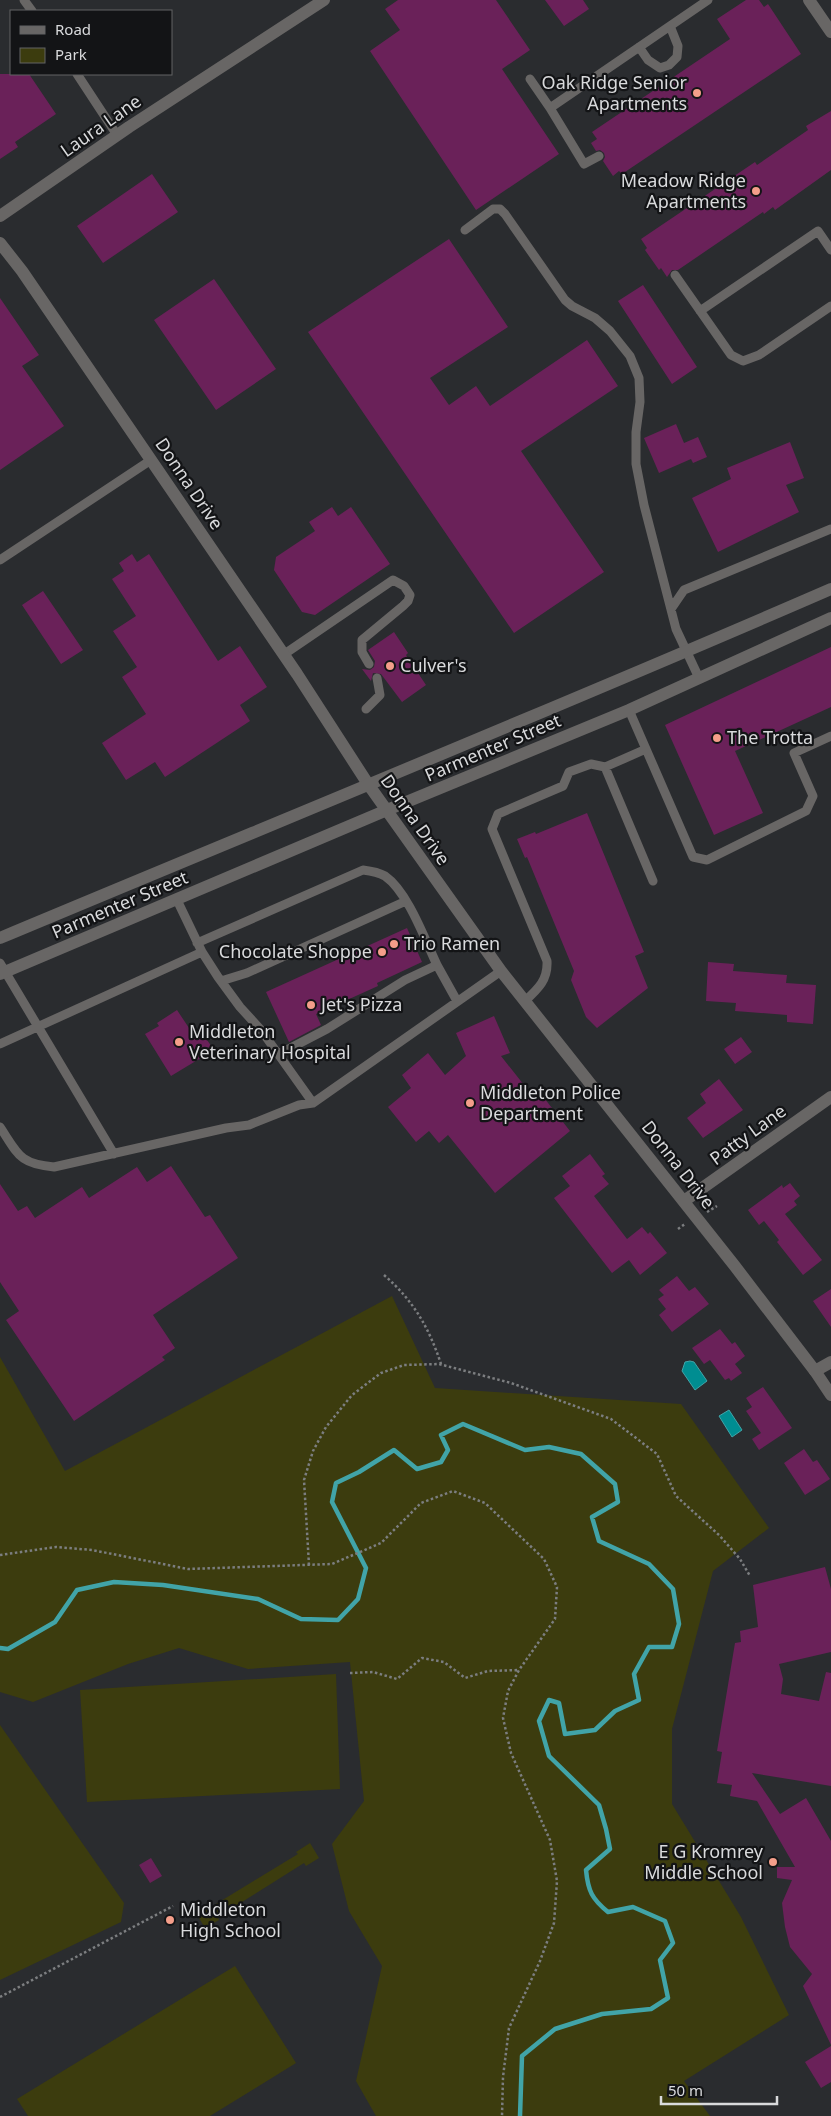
<svg xmlns="http://www.w3.org/2000/svg" width="831" height="2116" font-family="'Noto Sans',sans-serif">
	<style>
		.green { fill: #3c3c0e }
		.water { fill: #008d91; stroke: #41a4a8 }
		.lines { fill: none; stroke-linecap: round; stroke-linejoin: round }
		.stream { stroke: #41a4a8; stroke-width: 4.5 }
		.building { fill: #6a2159 }
		.path { stroke: #7c7e80; stroke-width: 2.5; stroke-dasharray: 2.5 2.5; stroke-linecap: butt }
		.service { stroke: #686665; stroke-width: 9 }
		.minor { stroke: #686665; stroke-width: 12 }
		.tertiary { stroke: #686665; stroke-width: 12 }
		.poi-dot { fill: #f49e8a; stroke: #131416; stroke-width: 2 }
		.labels { text-anchor: middle; stroke-width: 4.5; stroke-linejoin: round; paint-order: stroke }
		.poi-label { font-size: 18px; fill: #d9dadc; stroke: #131416; text-anchor: start }
		.street-label { font-size: 18px; fill: #d9dadc; stroke: #131416 }
	</style>
	<rect width="100%" height="100%" fill="#2a2c2f"/>
	<path class="green" d="M 392,1296 L 435,1388 L 681,1404 L 769,1528 L 713,1571 L 672,1729 L 672,1804 L 741,1917 L 789,2015 L 684,2081 L 710,2116 L 376,2116 L 356,2081 L 382,1966 L 349,1911 L 332,1844 L 364,1801 L 350,1662 L 248,1669 L 179,1648 L 128,1664 L 33,1702 L 0,1692 L 0,1357 L 65,1471 Z
		M 336,1674 L 340,1789 L 87,1802 L 80,1690 Z
		M 0,1725 L 124,1903 L 121,1922 L 0,1980 Z
		M 310,1843 L 319,1858 L 306,1866 L 304,1863 L 218,1917 L 219,1920 L 205,1928 L 196,1913 L 209,1906 L 211,1907 L 298,1854 L 296,1852 Z
		M 235,1966 L 296,2063 L 210,2116 L 28,2116 L 17,2099 Z"/>
	<path class="water" d="M 690,1361 L 694,1362 L 707,1381 L 695,1390 L 682,1371 L 685,1362 Z
		M 729,1410 L 742,1430 L 732,1437 L 719,1416 Z"/>
	<g class="lines">
		<path class="stream" d="M 0,1648 L 8,1649 L 55,1622 L 77,1590 L 114,1582 L 163,1585 L 258,1599 L 301,1619 L 338,1620 L 358,1599 L 366,1568 L 332,1502 L 336,1483 L 359,1472 L 394,1450 L 417,1469 L 441,1462 L 448,1450 L 441,1435 L 463,1424 L 525,1450 L 549,1447 L 581,1454 L 615,1484 L 618,1502 L 592,1517 L 599,1541 L 649,1564 L 673,1589 L 679,1624 L 672,1647 L 649,1647 L 634,1674 L 639,1700 L 615,1711 L 595,1730 L 565,1734 L 559,1703 L 549,1700 L 539,1721 L 549,1756 L 599,1805 L 606,1829 L 610,1849 L 586,1870 C 588,1891 592,1899 608,1912 L 633,1907 L 665,1921 L 673,1943 L 660,1960 L 668,1998 L 651,2009 L 602,2014 L 555,2029 L 522,2056 L 520,2116"/>
	</g>
	<path class="building" d="M 398,0 L 496,0 L 530,50 L 502,69 L 559,154 L 476,210 L 370,51 L 400,30 L 385,9 Z
		M 545,0 L 583,0 L 589,9 L 564,26 Z
		M 746,0 L 759,0 L 764,7 L 768,4 L 801,54 L 622,174 L 619,171 L 613,176 L 603,161 L 605,157 L 604,153 L 600,150 L 596,151 L 591,143 L 597,139 L 592,132 L 730,39 L 717,19 Z
		M 0,74 L 29,74 L 56,114 L 15,142 L 18,147 L 0,159 Z
		M 831,111 L 831,170 L 775,210 L 773,207 L 764,214 L 763,212 L 678,270 L 672,270 L 667,277 L 661,268 L 659,270 L 645,250 L 647,248 L 641,239 L 755,162 L 757,165 L 808,130 L 806,126 Z
		M 152,174 L 178,212 L 103,263 L 77,226 Z
		M 449,239 L 508,327 L 430,378 L 449,405 L 476,386 L 490,406 L 587,340 L 618,386 L 521,451 L 604,572 L 514,633 L 308,332 Z
		M 214,279 L 276,369 L 216,410 L 154,320 Z
		M 643,285 L 697,367 L 672,384 L 618,301 Z
		M 0,298 L 39,355 L 22,366 L 64,426 L 0,470 Z
		M 676,424 L 684,443 L 698,437 L 707,457 L 693,463 L 691,459 L 659,473 L 644,438 Z
		M 790,442 L 804,478 L 786,485 L 799,512 L 718,552 L 692,498 L 731,479 L 727,468 Z
		M 332,507 L 338,516 L 351,507 L 390,564 L 315,615 L 302,612 L 274,570 L 276,557 L 315,531 L 309,522 Z
		M 132,554 L 137,562 L 149,554 L 218,661 L 240,646 L 267,687 L 240,705 L 250,721 L 165,777 L 155,762 L 126,780 L 102,743 L 146,714 L 122,677 L 137,667 L 113,631 L 136,616 L 112,579 L 124,571 L 119,563 Z
		M 43,591 L 83,650 L 61,664 L 22,605 Z
		M 394,632 L 408,653 L 406,655 L 426,685 L 402,702 L 381,674 L 373,673 L 371,681 L 362,669 L 370,670 L 374,667 L 375,661 L 368,650 Z
		M 831,647 L 831,707 L 735,751 L 763,813 L 714,835 L 665,725 Z
		M 587,813 L 644,952 L 635,956 L 648,988 L 597,1028 L 586,1017 L 571,980 L 574,971 L 527,857 L 525,858 L 517,839 L 535,832 L 536,834 Z
		M 407,928 L 422,962 L 377,983 L 378,986 L 316,1014 L 321,1025 L 289,1042 L 266,992 Z
		M 708,962 L 734,964 L 733,971 L 787,975 L 786,983 L 816,985 L 813,1024 L 787,1022 L 787,1015 L 735,1011 L 736,1003 L 706,1001 Z
		M 177,1010 L 193,1034 L 200,1030 L 214,1050 L 171,1076 L 145,1034 L 159,1026 L 157,1023 Z
		M 494,1016 L 510,1053 L 501,1056 L 535,1099 L 541,1094 L 570,1131 L 495,1193 L 448,1135 L 439,1143 L 429,1131 L 416,1142 L 388,1107 L 411,1088 L 402,1075 L 428,1053 L 445,1075 L 466,1056 L 456,1033 Z
		M 741,1037 L 752,1052 L 735,1064 L 724,1049 Z
		M 719,1079 L 743,1110 L 703,1138 L 687,1118 L 706,1103 L 700,1094 Z
		M 590,1154 L 605,1174 L 602,1176 L 609,1184 L 594,1196 L 627,1239 L 642,1227 L 648,1234 L 650,1232 L 667,1253 L 640,1275 L 629,1260 L 612,1273 L 554,1198 L 570,1186 L 562,1176 Z
		M 171,1166 L 205,1217 L 210,1215 L 238,1258 L 153,1315 L 175,1348 L 162,1357 L 165,1360 L 74,1421 L 6,1320 L 19,1311 L 0,1282 L 0,1184 L 18,1211 L 27,1206 L 35,1218 L 82,1187 L 89,1198 L 137,1167 L 147,1182 Z
		M 790,1183 L 800,1196 L 794,1201 L 797,1205 L 785,1214 L 822,1260 L 803,1275 L 777,1242 L 779,1240 L 764,1221 L 759,1225 L 748,1210 L 782,1185 L 783,1188 Z
		M 677,1276 L 689,1291 L 695,1287 L 709,1304 L 672,1332 L 659,1315 L 666,1309 L 658,1299 L 664,1295 L 659,1290 Z
		M 831,1289 L 831,1327 L 813,1301 Z
		M 720,1329 L 732,1344 L 735,1342 L 745,1356 L 735,1364 L 742,1373 L 731,1381 L 729,1378 L 725,1380 L 710,1360 L 704,1364 L 692,1348 Z
		M 763,1387 L 792,1428 L 759,1450 L 752,1439 L 761,1433 L 746,1411 L 752,1407 L 746,1398 Z
		M 804,1449 L 813,1462 L 817,1460 L 830,1479 L 805,1495 L 784,1463 Z
		M 825,1567 L 831,1589 L 831,1652 L 779,1664 L 783,1679 L 781,1694 L 819,1701 L 826,1672 L 831,1673 L 831,1786 L 752,1773 L 780,1814 L 806,1798 L 831,1841 L 831,2045 L 803,1986 L 812,1974 L 790,1947 L 785,1927 L 782,1903 L 792,1880 L 777,1878 L 777,1867 L 795,1867 L 757,1801 L 730,1796 L 732,1785 L 717,1783 L 722,1752 L 717,1751 L 735,1643 L 741,1642 L 740,1631 L 758,1627 L 753,1585 Z
		M 151,1858 L 162,1876 L 150,1883 L 139,1865 Z
		M 831,2046 L 831,2082 L 821,2088 L 805,2062 Z"/>
	<g class="lines">
		<path class="path" d="M 707,1212 L 717,1206
			M 678,1229 L 685,1224
			M 384,1275 C 414,1301 429,1328 441,1364
			M 0,1555 L 56,1547 L 92,1550 L 188,1569 L 332,1564 L 381,1543 L 421,1503 L 453,1491 L 485,1503 L 544,1559 L 557,1587 L 555,1619 L 519,1670 L 508,1691 L 503,1718 L 511,1753 L 550,1840 L 557,1881 L 554,1923 L 540,1961 L 509,2028 L 503,2077 L 502,2116
			M 309,1565 L 304,1480 L 313,1451 L 326,1427 L 352,1395 L 381,1373 L 404,1365 L 439,1364 L 511,1383 L 611,1419 L 657,1454 L 676,1496 L 719,1535 L 740,1559 L 750,1576
			M 350,1673 L 373,1672 L 397,1679 L 422,1658 L 444,1662 L 465,1678 L 488,1671 L 519,1670
			M 0,1997 L 173,1906"/>
		<path class="service" d="M 24,0 L 32,11
			M 639,47 L 648,60 L 660,68 L 669,65 L 677,57 L 678,46 L 670,26
			M 77,74 L 117,135
			M 530,79 L 550,108 L 708,0
			M 550,108 L 584,164 L 599,156
			M 465,230 L 493,209 L 500,209 L 505,214 L 565,300 L 572,306 L 595,318 L 610,331 L 630,356 L 639,378 L 640,402 L 636,432 L 636,464 L 644,505 L 676,629 L 699,678
			M 675,275 L 731,355 L 743,361 L 759,355 L 831,306
			M 700,311 L 818,231 L 831,250
			M 0,560 L 151,460
			M 671,609 L 684,590 L 831,529
			M 283,655 L 393,580 L 404,586 L 410,595 L 408,601 L 403,606 L 362,640 L 362,652 L 369,664
			M 366,709 L 380,695 L 377,678
			M 629,710 L 693,857 L 707,860 L 806,811 L 813,796 L 794,753 L 831,736
			M 605,767 L 646,749
			M 177,900 L 202,952 L 218,977 L 240,1007 L 261,1030 L 313,1103
			M 197,943 L 363,870 C 371,871 378,872 385,876 C 408,892 425,940 437,965 L 405,980 L 327,1029 L 279,1054
			M 0,963 L 114,1154
			M 437,965 L 457,1001
			M 221,981 L 247,973 L 406,901
			M 525,1001 C 538,989 548,980 547,961 L 492,829 L 498,814 L 563,786 L 569,772 L 591,764 L 605,767 L 653,881
			M 0,1044 L 202,952
			M 0,1127 C 18,1154 19,1164 54,1167 L 226,1128 L 249,1125 L 299,1105 L 313,1103 L 501,971"/>
		<path class="minor" d="M 809,0 L 831,32
			M 0,216 L 129,127 L 324,0
			M 0,243 L 22,271 L 297,674 L 368,784
			M 684,1201 L 831,1097
			M 815,1371 L 831,1362"/>
		<path class="tertiary" d="M 368,784 L 501,971 L 734,1265 L 815,1371 L 831,1395
			M 0,938 C 277,822 555,709 831,589
			M 0,974 L 387,810 L 629,710 L 831,618"/>
	</g>
	<g class="poi-dot">
		<circle cx="697" cy="93" r="5"/>
		<circle cx="756" cy="191" r="5"/>
		<circle cx="390" cy="666" r="5"/>
		<circle cx="717" cy="738" r="5"/>
		<circle cx="394" cy="944" r="5"/>
		<circle cx="382" cy="952" r="5"/>
		<circle cx="311" cy="1005" r="5"/>
		<circle cx="179" cy="1042" r="5"/>
		<circle cx="470" cy="1103" r="5"/>
		<circle cx="773" cy="1862" r="5"/>
		<circle cx="170" cy="1920" r="5"/>
	</g>
	<g class="labels">
		<g class="poi-label">
			<text x="687" y="89" text-anchor="end">Oak Ridge Senior<tspan x="687" dy="21">Apartments</tspan></text>
			<text x="746" y="187" text-anchor="end">Meadow Ridge<tspan x="746" dy="21">Apartments</tspan></text>
			<text x="400" y="672">Culver's</text>
			<text x="727" y="744">The Trotta</text>
			<text x="404" y="950">Trio Ramen</text>
			<text x="372" y="958" text-anchor="end">Chocolate Shoppe</text>
			<text x="321" y="1011">Jet's Pizza</text>
			<text x="189" y="1038">Middleton<tspan x="189" dy="21">Veterinary Hospital</tspan></text>
			<text x="480" y="1099">Middleton Police<tspan x="480" dy="21">Department</tspan></text>
			<text x="763" y="1858" text-anchor="end">E G Kromrey<tspan x="763" dy="21">Middle School</tspan></text>
			<text x="180" y="1916">Middleton<tspan x="180" dy="21">High School</tspan></text>
		</g>
		<g class="street-label">
			<text transform="translate(101 126) rotate(-35)" y="6">Laura Lane</text>
			<text transform="translate(189 484) rotate(56)" y="6">Donna Drive</text>
			<text transform="translate(493 748) rotate(-23)" y="6">Parmenter Street</text>
			<text transform="translate(415 820) rotate(55)" y="6">Donna Drive</text>
			<text transform="translate(120 905) rotate(-23)" y="6">Parmenter Street</text>
			<text transform="translate(748 1135) rotate(-36)" y="6">Patty Lane</text>
			<text transform="translate(678 1165) rotate(52)" y="6">Donna Drive</text>
		</g>
	</g>
	<rect x="10" y="10" width="162" height="65" fill="#131416" stroke="#626365"/>
	<rect x="20" y="26" width="25" height="8" fill="#686665" stroke="#626365"/>
	<text x="55" y="35" font-size="15" fill="#d9dadc">Road</text>
	<rect x="20" y="48" width="25" height="15" fill="#3c3c0e" stroke="#626365"/>
	<text x="55" y="60" font-size="15" fill="#d9dadc">Park</text>
	<path d="M661 2096v8h116v-8" fill="none" stroke="#d9dadc" stroke-width="2.5"/>
	<text x="668" y="2096" font-size="15" fill="#d9dadc" stroke="#131416" stroke-width="4" paint-order="stroke">50 m</text>
</svg>
